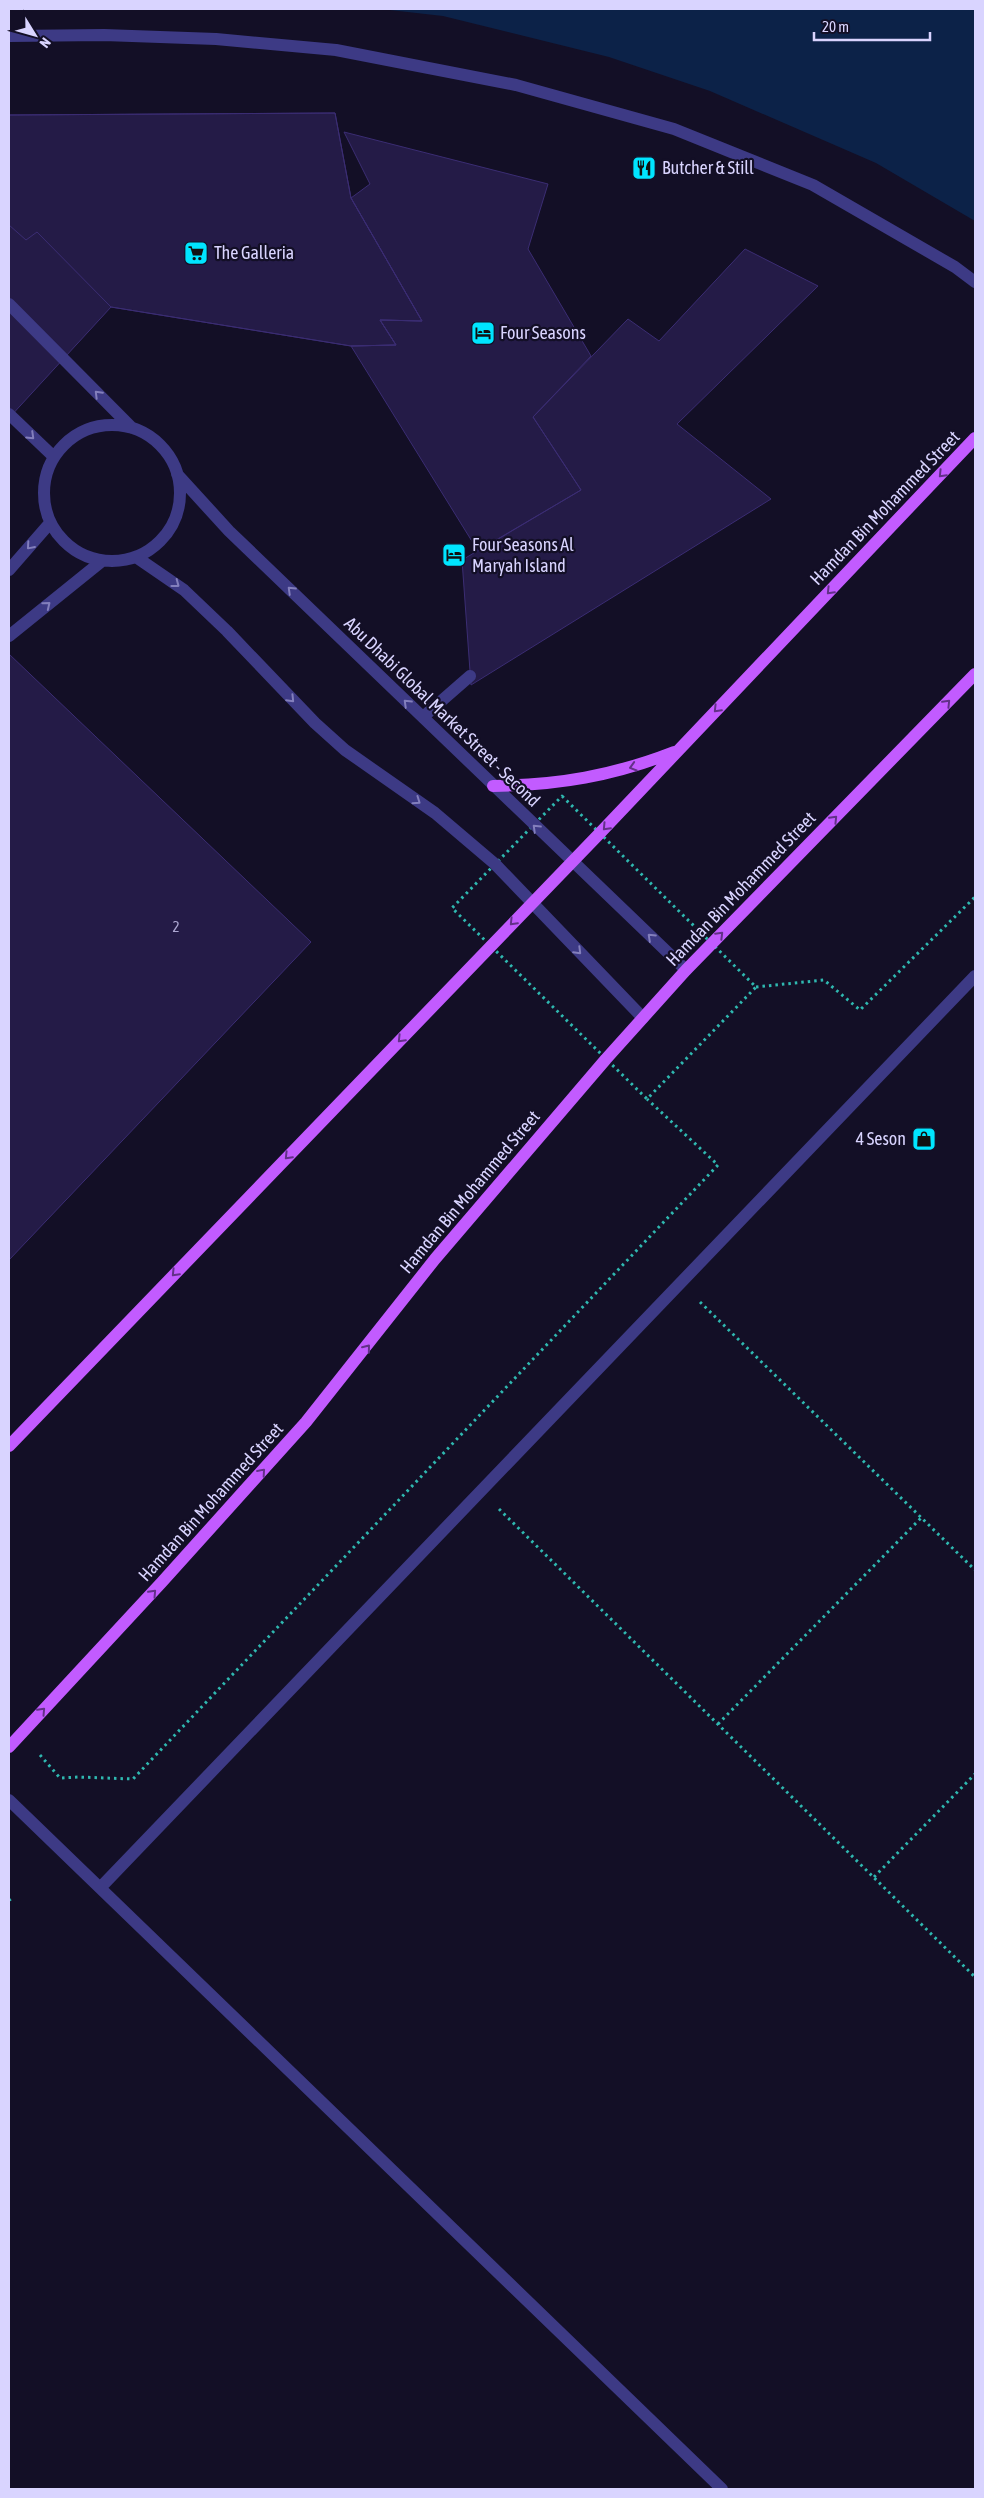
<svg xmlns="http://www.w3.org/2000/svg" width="984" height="2498" font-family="'Asap Condensed',sans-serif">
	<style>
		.water { fill: #0c2248 }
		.building { fill: #241b47; stroke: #3b2d73 }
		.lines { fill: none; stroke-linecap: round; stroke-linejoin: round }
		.path { stroke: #2fb8b0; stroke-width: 3; stroke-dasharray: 2.5 4; stroke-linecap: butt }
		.minor { stroke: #3d3a85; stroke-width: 12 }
		.major { stroke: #c25bff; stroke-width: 12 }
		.oneway { stroke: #837fbc }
		.oneway2 { stroke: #623188 }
		.labels { text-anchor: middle; stroke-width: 4.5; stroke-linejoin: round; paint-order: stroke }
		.number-label { font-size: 15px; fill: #aca6d1 }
		.poi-label { font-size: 18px; fill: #d9d4ff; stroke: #130f26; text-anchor: start }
		.street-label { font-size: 18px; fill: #d9d4ff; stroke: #130f26 }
	</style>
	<rect width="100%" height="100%" fill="#130f26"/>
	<path class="water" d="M 381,9 L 975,9 L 975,221 L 876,163 L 710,91 L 609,57 L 443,16 Z"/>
	<path class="building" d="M 335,113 L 351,198 L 422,321 L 380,320 L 396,345 L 351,346 L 111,307 L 9,418 L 9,115 Z
		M 335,113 L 351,198 L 422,321 L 380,320 L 396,345 L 351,346 L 111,307 L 37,232 L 26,240 L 9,225 L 9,115 Z
		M 344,132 L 548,184 L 528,249 L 591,356 L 533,417 L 581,490 L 478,551 L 351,346 L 396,345 L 380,320 L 422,321 L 351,198 L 370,184 Z
		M 745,249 L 818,286 L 677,424 L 771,499 L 471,685 L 462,560 L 581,490 L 533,417 L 628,319 L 659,341 Z
		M 9,654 L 311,942 L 9,1260 Z"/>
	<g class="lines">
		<path class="path" d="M 562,796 L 756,987 L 647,1099 L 452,908 Z
			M 756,987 L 824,980 L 860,1010 L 975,897
			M 700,1302 L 975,1570
			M 499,1509 L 975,1977
			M 718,1724 L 922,1517
			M 40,1755 L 60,1778 L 78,1777 L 133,1779 L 718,1165 L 647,1099
			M 874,1877 L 975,1774
			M 9,1899 L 11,1902 L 9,1904"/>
		<path class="minor" d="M 9,36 L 104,35 L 216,39 L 336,50 L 516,85 L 674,129 L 813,185 L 955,267 L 975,282
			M 9,304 L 132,428
			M 9,414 L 54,457
			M44 493a68 68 0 1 1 136 0a68 68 0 1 1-136 0Z
			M 177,474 L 229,531 L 686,970
			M 136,557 L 184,590 L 227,631 L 315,723 L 345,750 L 435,813 L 495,864 L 643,1018
			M 9,570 L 50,523
			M 9,636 L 102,561
			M 423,717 L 470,676
			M 9,1800 L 722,2489
			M 100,1888 L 975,976"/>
		<path class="major" d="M 493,786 C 559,785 612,776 674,752
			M 9,1446 L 600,833 L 975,438
			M 9,1747 L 162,1582 L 306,1422 L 435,1259 L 606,1059 L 686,970 L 975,674"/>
	</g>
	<defs><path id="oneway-chevron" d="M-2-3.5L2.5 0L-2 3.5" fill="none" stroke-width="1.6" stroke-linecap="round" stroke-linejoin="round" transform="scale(1.25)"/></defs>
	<g class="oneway">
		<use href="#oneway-chevron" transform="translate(98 394) rotate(-135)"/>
		<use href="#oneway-chevron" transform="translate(31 436) rotate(44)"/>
		<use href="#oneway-chevron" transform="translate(30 546) rotate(131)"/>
		<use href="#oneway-chevron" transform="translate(176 584) rotate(37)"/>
		<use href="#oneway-chevron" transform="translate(291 590) rotate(-136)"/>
		<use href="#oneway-chevron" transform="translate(47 605) rotate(-39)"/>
		<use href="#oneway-chevron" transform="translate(291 699) rotate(46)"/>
		<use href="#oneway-chevron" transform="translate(407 703) rotate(-136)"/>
		<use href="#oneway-chevron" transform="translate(417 801) rotate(35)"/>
		<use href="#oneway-chevron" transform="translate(536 828) rotate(-136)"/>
		<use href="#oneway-chevron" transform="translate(651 937) rotate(-137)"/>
		<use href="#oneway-chevron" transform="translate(578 951) rotate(45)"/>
	</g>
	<g class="oneway2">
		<use href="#oneway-chevron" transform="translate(942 474) rotate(134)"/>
		<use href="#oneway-chevron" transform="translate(830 591) rotate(134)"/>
		<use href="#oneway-chevron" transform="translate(947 703) rotate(-46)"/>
		<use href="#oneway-chevron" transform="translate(717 709) rotate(134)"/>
		<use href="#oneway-chevron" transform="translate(633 767) rotate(163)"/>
		<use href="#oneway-chevron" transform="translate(834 819) rotate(-46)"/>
		<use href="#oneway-chevron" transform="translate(606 827) rotate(133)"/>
		<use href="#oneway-chevron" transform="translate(513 922) rotate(134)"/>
		<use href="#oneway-chevron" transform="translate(720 935) rotate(-45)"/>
		<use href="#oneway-chevron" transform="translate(401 1039) rotate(134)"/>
		<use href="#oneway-chevron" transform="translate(288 1156) rotate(134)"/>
		<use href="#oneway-chevron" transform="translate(175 1273) rotate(134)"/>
		<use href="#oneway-chevron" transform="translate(367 1348) rotate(-51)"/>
		<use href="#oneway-chevron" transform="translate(262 1472) rotate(-49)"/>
		<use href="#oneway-chevron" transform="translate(153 1593) rotate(-47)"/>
		<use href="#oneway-chevron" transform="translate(42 1711) rotate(-47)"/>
	</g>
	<defs>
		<g id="restaurant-square" transform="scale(1.25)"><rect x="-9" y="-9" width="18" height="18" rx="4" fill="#00e5ff" stroke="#130f26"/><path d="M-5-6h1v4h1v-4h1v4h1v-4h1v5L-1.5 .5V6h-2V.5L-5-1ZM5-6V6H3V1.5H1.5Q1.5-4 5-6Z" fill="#111"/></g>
		<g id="supermarket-square" transform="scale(1.25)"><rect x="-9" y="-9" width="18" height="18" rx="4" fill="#00e5ff" stroke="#130f26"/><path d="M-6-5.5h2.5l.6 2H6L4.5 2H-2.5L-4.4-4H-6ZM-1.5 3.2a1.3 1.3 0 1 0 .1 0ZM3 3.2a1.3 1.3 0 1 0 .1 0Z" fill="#111"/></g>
		<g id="hotel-square" transform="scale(1.25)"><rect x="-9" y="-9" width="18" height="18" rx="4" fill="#00e5ff" stroke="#130f26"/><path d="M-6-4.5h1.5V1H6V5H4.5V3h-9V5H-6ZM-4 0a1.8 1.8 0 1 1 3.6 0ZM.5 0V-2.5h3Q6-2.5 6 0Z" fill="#111"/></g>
		<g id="shop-square" transform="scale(1.25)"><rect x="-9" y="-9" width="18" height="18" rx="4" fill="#00e5ff" stroke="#130f26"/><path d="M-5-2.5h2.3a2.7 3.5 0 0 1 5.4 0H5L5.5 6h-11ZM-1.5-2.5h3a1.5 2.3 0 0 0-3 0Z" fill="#111"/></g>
	</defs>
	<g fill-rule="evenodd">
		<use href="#restaurant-square" x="644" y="168"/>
		<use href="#supermarket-square" x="196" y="253"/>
		<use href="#hotel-square" x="483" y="333"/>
		<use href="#hotel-square" x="454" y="555"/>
		<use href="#shop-square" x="924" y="1139"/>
	</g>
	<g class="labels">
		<g class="number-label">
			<text x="176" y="932">2</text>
		</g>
		<g class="poi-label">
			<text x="662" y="174">Butcher &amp; Still</text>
			<text x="214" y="259">The Galleria</text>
			<text x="500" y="339">Four Seasons</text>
			<text x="472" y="551">Four Seasons Al<tspan x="472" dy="21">Maryah Island</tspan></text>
			<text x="906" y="1145" text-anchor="end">4 Seson</text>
		</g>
		<g class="street-label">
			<text transform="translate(885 508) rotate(-46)" y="6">Hamdan Bin Mohammed Street</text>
			<text transform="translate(442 712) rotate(44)" y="6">Abu Dhabi Global Market Street - Second</text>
			<text transform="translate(741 889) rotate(-46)" y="6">Hamdan Bin Mohammed Street</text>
			<text transform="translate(470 1192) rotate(-50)" y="6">Hamdan Bin Mohammed Street</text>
			<text transform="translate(211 1502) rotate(-48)" y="6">Hamdan Bin Mohammed Street</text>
		</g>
	</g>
	<rect width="984" height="2498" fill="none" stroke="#d9d4ff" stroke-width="20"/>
	<g transform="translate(35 35) rotate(127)" stroke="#130f26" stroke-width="4" paint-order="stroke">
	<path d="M0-4L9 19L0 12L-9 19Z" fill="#d9d4ff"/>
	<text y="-8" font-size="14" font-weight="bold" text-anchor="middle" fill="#d9d4ff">N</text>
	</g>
	<path d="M814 32v8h116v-8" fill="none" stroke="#d9d4ff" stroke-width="2.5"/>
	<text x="822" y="32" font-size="15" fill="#d9d4ff" stroke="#130f26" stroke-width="4" paint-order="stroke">20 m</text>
</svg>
